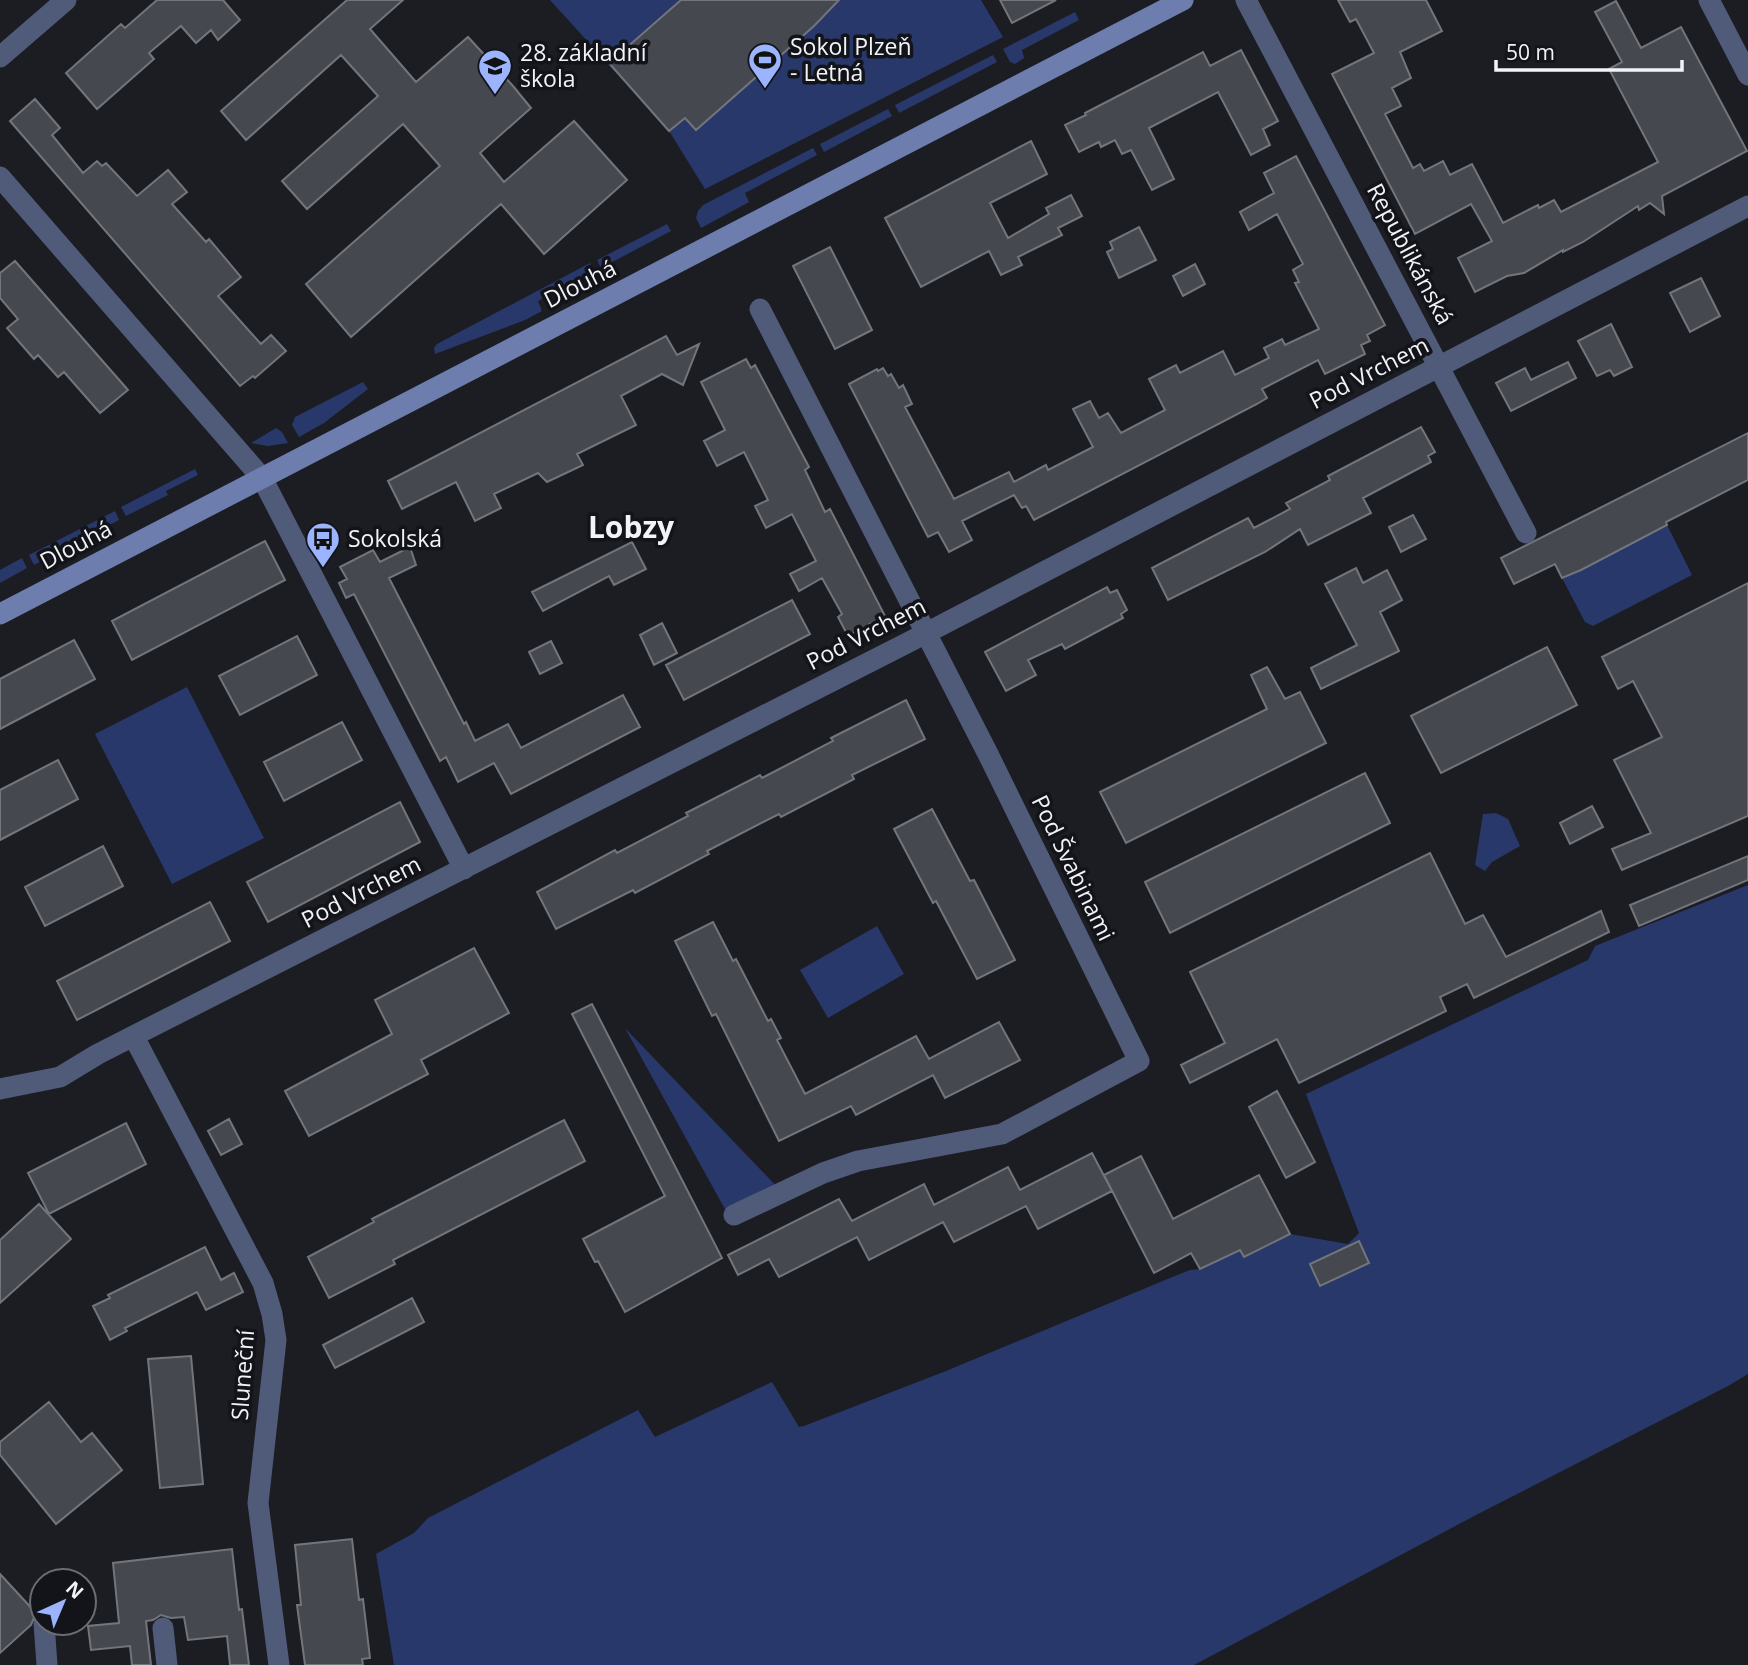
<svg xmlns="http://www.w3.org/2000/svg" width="1748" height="1665" font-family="'Open Sans',sans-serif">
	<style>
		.green { fill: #29386a }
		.building { fill: #45484f; stroke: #72757c; stroke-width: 2 }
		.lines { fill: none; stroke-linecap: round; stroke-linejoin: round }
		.street { stroke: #505b79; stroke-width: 21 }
		.secondary { stroke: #6d7eae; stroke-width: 21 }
		.labels { text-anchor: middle; stroke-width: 7; stroke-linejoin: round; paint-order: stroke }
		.poi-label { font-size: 23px; fill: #f1f3f7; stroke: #121419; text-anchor: start }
		.street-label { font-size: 23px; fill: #f1f3f7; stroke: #121419 }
		.district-label { font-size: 30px; font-weight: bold; fill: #f1f3f7; stroke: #121419 }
	</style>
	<rect width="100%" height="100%" fill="#1b1d23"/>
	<path class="green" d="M 550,0 L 981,0 L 1003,37 L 705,189 L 669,131 Z
		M 1075,12 L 1079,20 L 1022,50 L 1024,58 L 1015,64 L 1010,62 L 1003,49 Z
		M 993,55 L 997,62 L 899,113 L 895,105 Z
		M 888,109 L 892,116 L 824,152 L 820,144 Z
		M 813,148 L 817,155 L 745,193 L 749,202 L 701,228 L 696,218 L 698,211 L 703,205 Z
		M 667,224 L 671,231 L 601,268 L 597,260 Z
		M 590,263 L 594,271 L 538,301 L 542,311 L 525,320 L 435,354 L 434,348 L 437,344 Z
		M 363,382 L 368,389 L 324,423 L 299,437 L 292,425 L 295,417 Z
		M 276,428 L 282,432 L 288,443 L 268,446 L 251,443 Z
		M 195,469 L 198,475 L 166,491 L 168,495 L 126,516 L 121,507 Z
		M 115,511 L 119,520 L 34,565 L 29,555 Z
		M 1667,525 L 1692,575 L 1593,626 L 1585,622 L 1562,578 Z
		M 22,558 L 27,568 L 0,583 L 0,570 Z
		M 187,687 L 264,838 L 172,884 L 95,734 Z
		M 1496,813 L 1508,819 L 1520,846 L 1492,862 L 1485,871 L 1475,865 L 1483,814 Z
		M 1748,885 L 1748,1374 L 1728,1386 L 1476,1515 L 1194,1665 L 394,1665 L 376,1554 L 414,1533 L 428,1518 L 638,1410 L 655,1437 L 772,1382 L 799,1427 L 804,1426 L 946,1371 L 1170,1278 L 1190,1270 L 1200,1269 L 1240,1250 L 1244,1257 L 1290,1234 L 1348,1244 L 1359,1233 L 1306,1094 L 1588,960 L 1595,946 Z
		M 877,926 L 904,974 L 828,1018 L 800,970 Z
		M 625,1028 L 783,1193 L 726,1211 Z"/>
	<path class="building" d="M 157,0 L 223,0 L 240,20 L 218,40 L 211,30 L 196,43 L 181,26 L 149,53 L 154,59 L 97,109 L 66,73 L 121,24 L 125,28 Z
		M 347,0 L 403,0 L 370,29 L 416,82 L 468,37 L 513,86 L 531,108 L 480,153 L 504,182 L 574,121 L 627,180 L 544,254 L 501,204 L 351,337 L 306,284 L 440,166 L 403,124 L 307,209 L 282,181 L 378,96 L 341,55 L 246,140 L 221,111 Z
		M 681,0 L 839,0 L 814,26 L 696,130 L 685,118 L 669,131 L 609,63 Z
		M 1000,0 L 1056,0 L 1012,23 Z
		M 1338,0 L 1426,0 L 1442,31 L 1400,52 L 1411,78 L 1392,88 L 1401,106 L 1385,114 L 1413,168 L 1420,164 L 1424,171 L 1443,161 L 1450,175 L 1472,164 L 1503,223 L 1538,205 L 1539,208 L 1554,200 L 1561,212 L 1658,162 L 1609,69 L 1622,62 L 1595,12 L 1616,1 L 1641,48 L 1681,27 L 1747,151 L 1662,196 L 1664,214 L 1650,203 L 1639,210 L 1638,206 L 1583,242 L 1563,252 L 1563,250 L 1524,273 L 1507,276 L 1475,292 L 1458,258 L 1492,241 L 1471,204 L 1415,234 L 1332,74 L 1374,53 L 1356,19 L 1350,22 Z
		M 1241,50 L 1278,121 L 1263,129 L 1270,145 L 1251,155 L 1218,92 L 1149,128 L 1174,179 L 1152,190 L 1131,150 L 1122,154 L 1115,140 L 1101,147 L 1099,142 L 1079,152 L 1065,125 L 1086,115 L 1085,113 L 1203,52 L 1210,66 Z
		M 35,99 L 60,128 L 52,135 L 83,173 L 97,161 L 102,166 L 106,163 L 137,196 L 168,170 L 187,192 L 172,204 L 206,242 L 209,239 L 241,277 L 218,296 L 261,344 L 271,335 L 286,351 L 255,378 L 253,376 L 240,386 L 10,121 Z
		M 1031,141 L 1047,174 L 990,203 L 1008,238 L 1049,214 L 1046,208 L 1071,195 L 1082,216 L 1058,228 L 1062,235 L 1018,257 L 1022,265 L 1001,275 L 989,251 L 921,287 L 885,218 Z
		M 1296,156 L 1385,325 L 1367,335 L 1370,341 L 1361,345 L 1365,354 L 1325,374 L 1318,360 L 1262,389 L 1267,398 L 1257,404 L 1034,520 L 1026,506 L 1022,508 L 1014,495 L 962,521 L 972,540 L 949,552 L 938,532 L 928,537 L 849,384 L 877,369 L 878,371 L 883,368 L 888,376 L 891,374 L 899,388 L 903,385 L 912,404 L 905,407 L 954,499 L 1009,472 L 1014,482 L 1046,465 L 1048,470 L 1093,447 L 1073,409 L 1090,401 L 1099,418 L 1108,413 L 1121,433 L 1165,410 L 1149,379 L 1176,365 L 1180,373 L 1223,351 L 1235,375 L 1269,358 L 1264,348 L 1282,339 L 1285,345 L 1319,329 L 1295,283 L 1299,282 L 1293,270 L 1303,264 L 1277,214 L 1249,230 L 1240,212 L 1274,193 L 1264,173 Z
		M 1139,227 L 1156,260 L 1119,278 L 1107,252 L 1113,249 L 1110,242 Z
		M 830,247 L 872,330 L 835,349 L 793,266 Z
		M 15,261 L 128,390 L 100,413 L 64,372 L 58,377 L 38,355 L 34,359 L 7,328 L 18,319 L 0,298 L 0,273 Z
		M 1195,264 L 1205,284 L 1183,296 L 1173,276 Z
		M 1701,278 L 1720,316 L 1690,332 L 1670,293 Z
		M 1611,324 L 1632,367 L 1614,376 L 1610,370 L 1597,376 L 1578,341 Z
		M 666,336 L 677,355 L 699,344 L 683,385 L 662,374 L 621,396 L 636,425 L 577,454 L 583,465 L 547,482 L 538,473 L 494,494 L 501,508 L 475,521 L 456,482 L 402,509 L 388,481 Z
		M 746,359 L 751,368 L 755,365 L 809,467 L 805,470 L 825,512 L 830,509 L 885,616 L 848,636 L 838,617 L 842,614 L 822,578 L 799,591 L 790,574 L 816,561 L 792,514 L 766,528 L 755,506 L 768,500 L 744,452 L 717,466 L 704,441 L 725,430 L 701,382 Z
		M 1568,362 L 1576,378 L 1511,411 L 1496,383 L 1525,368 L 1531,380 Z
		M 1421,427 L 1435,452 L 1428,456 L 1431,462 L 1363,498 L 1371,513 L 1308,545 L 1300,529 L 1265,552 L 1168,600 L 1152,568 L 1248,518 L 1254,528 L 1290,509 L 1286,503 L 1330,480 L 1328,476 Z
		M 1748,433 L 1748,480 L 1666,522 L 1667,525 L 1581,570 L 1562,578 L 1555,564 L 1514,584 L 1501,558 Z
		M 1413,515 L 1426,539 L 1401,552 L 1389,527 Z
		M 265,541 L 285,580 L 132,660 L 112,621 Z
		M 632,542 L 646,569 L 614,585 L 609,576 L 543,611 L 532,592 Z
		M 410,547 L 416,565 L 389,578 L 464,724 L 466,722 L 475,741 L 508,724 L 521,748 L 623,695 L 640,727 L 511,794 L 494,763 L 458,782 L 446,757 L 440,761 L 354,594 L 346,598 L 339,583 L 347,579 L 340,567 L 373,550 L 380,562 Z
		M 1356,568 L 1363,583 L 1387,570 L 1402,600 L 1380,612 L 1399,651 L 1321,689 L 1311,668 L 1357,645 L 1325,584 Z
		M 1748,583 L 1748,816 L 1622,870 L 1612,849 L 1651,833 L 1614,760 L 1662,737 L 1633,681 L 1618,689 L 1602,657 Z
		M 1107,587 L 1110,593 L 1117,590 L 1127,610 L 1121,614 L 1123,618 L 1065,649 L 1062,644 L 1028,660 L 1036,675 L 1006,691 L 985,652 Z
		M 792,600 L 810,634 L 684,700 L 666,665 Z
		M 662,623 L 677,653 L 654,665 L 640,635 Z
		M 297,636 L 317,675 L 240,715 L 219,676 Z
		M 74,640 L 95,679 L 0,729 L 0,679 Z
		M 551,641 L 562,663 L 540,674 L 529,652 Z
		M 1547,647 L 1577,705 L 1441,773 L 1411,716 Z
		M 1267,667 L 1285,699 L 1300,692 L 1326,743 L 1126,843 L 1100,792 L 1267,709 L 1251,675 Z
		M 906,700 L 925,739 L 852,775 L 854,779 L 781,817 L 779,814 L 707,851 L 709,854 L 635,893 L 633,890 L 556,929 L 537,892 L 615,850 L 617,853 L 688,816 L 686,813 L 760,775 L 762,778 L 833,741 L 831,738 Z
		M 342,722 L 362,760 L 284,801 L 264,762 Z
		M 58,760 L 78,799 L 0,840 L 0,790 Z
		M 1365,773 L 1390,823 L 1170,933 L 1145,882 Z
		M 400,802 L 420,842 L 268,922 L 247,882 Z
		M 1592,806 L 1603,827 L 1570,844 L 1560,823 Z
		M 932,809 L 970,881 L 974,880 L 1015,960 L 977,979 L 936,901 L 933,903 L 894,829 Z
		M 103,846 L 123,886 L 45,926 L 25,887 Z
		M 1430,853 L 1465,924 L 1483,915 L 1506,957 L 1601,911 L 1609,932 L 1474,998 L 1467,984 L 1440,997 L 1446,1011 L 1299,1083 L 1277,1039 L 1190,1083 L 1181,1065 L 1225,1043 L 1190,972 Z
		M 1748,856 L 1748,880 L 1639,926 L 1630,905 Z
		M 210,902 L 230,941 L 77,1020 L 57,981 Z
		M 713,922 L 733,961 L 736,959 L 768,1021 L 771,1019 L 781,1038 L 777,1040 L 805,1094 L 916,1036 L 929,1059 L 999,1022 L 1020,1060 L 945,1098 L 933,1075 L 856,1115 L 851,1106 L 779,1141 L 716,1014 L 712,1016 L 675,941 Z
		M 474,948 L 509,1013 L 421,1060 L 428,1074 L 309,1136 L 285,1091 L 392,1034 L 375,1000 Z
		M 592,1004 L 722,1258 L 625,1312 L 598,1261 L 595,1262 L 583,1239 L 665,1196 L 572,1014 Z
		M 1277,1091 L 1315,1162 L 1286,1178 L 1249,1107 Z
		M 229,1119 L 242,1144 L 221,1155 L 208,1131 Z
		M 564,1120 L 585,1161 L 393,1260 L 395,1264 L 329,1298 L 308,1257 L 374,1222 L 372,1219 Z
		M 126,1123 L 146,1164 L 49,1214 L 28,1173 Z
		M 1092,1153 L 1112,1191 L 1038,1229 L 1026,1206 L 954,1242 L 943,1222 L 869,1260 L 857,1237 L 779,1277 L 769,1259 L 738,1275 L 728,1255 L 839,1199 L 852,1221 L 924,1184 L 934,1205 L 1008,1167 L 1020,1190 Z
		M 1141,1156 L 1173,1219 L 1259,1175 L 1290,1234 L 1244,1257 L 1240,1250 L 1200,1269 L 1191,1253 L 1154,1273 L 1104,1175 Z
		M 39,1204 L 71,1239 L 0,1303 L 0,1240 Z
		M 1359,1241 L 1369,1263 L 1320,1286 L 1310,1264 Z
		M 205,1247 L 221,1280 L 234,1273 L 243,1292 L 206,1310 L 197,1292 L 125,1328 L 127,1331 L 110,1340 L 93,1306 L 110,1298 L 108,1295 Z
		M 412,1298 L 424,1322 L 335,1368 L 323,1345 Z
		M 191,1356 L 203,1484 L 160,1488 L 148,1359 Z
		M 49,1402 L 81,1442 L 92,1433 L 122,1470 L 56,1524 L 0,1455 L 0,1442 Z
		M 352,1539 L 359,1600 L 363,1599 L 370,1658 L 362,1659 L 363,1665 L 305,1665 L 297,1605 L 301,1605 L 295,1545 Z
		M 232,1549 L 239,1610 L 242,1609 L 249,1665 L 230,1665 L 227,1636 L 188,1640 L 184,1617 L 171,1618 L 161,1615 L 153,1620 L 146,1621 L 151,1665 L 132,1665 L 130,1646 L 91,1650 L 88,1626 L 119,1623 L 113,1563 Z
		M 0,1574 L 36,1613 L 31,1625 L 0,1653 Z"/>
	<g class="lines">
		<path class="street" d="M 1246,0 L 1526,533
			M 1709,0 L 1748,75
			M 0,57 L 66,0
			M 0,177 L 262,478 L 464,869
			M 134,1037 L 263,1283 L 272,1314 L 276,1340 L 258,1503 L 279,1665
			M 0,1089 L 60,1077 L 98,1054 L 907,643 L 1748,206
			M 734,1215 L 823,1173 L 858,1161 L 1002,1134 L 1139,1061 L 988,754 L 760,309
			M 44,1623 L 47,1665
			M 163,1628 L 167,1665"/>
		<path class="secondary" d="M 0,614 L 1183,0"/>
	</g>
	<defs>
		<g id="stadium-pin" transform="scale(1.75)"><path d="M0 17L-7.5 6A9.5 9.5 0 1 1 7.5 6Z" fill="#9bb4fd" stroke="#121419"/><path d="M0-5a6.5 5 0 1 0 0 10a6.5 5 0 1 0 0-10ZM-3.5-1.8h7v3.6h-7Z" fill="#111"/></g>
		<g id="school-pin" transform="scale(1.75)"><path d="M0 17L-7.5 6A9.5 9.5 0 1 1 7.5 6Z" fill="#9bb4fd" stroke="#121419"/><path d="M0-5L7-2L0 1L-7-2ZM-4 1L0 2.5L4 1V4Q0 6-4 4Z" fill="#111"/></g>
		<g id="bus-pin" transform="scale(1.75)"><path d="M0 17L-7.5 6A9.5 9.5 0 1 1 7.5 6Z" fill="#9bb4fd" stroke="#121419"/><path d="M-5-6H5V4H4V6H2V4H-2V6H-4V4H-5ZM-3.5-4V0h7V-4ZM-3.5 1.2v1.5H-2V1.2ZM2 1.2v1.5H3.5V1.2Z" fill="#111"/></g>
	</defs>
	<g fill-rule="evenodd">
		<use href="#stadium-pin" x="765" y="60"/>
		<use href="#school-pin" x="495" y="66"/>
		<use href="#bus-pin" x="323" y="539"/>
	</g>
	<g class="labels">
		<g class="poi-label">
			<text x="790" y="55">Sokol Plzeň<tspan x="790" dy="26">- Letná</tspan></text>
			<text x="520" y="61">28. základní<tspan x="520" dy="26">škola</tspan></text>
			<text x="348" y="547">Sokolská</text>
		</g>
		<g class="street-label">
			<text transform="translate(1410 254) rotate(62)" y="8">Republikánská</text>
			<text transform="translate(580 284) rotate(-27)" y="8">Dlouhá</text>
			<text transform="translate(1369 373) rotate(-27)" y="8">Pod Vrchem</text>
			<text transform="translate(76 545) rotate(-28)" y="8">Dlouhá</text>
			<text transform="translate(866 634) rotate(-27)" y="8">Pod Vrchem</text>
			<text transform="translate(1073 868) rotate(64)" y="8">Pod Švabinami</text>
			<text transform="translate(361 892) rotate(-27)" y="8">Pod Vrchem</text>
			<text transform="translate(243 1375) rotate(-86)" y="8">Sluneční</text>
		</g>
		<g class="district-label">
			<text x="631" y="538">Lobzy</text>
		</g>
	</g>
	<g transform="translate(63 1602) rotate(44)"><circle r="33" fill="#121419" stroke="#6b6d72" stroke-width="2"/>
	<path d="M0-5L12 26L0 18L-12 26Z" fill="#9bb4fd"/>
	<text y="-10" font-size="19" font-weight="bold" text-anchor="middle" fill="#f1f3f7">N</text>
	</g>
	<path d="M1496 60v10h186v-10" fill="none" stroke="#f1f3f7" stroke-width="3.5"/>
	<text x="1506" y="60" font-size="21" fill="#f1f3f7" stroke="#121419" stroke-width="5" paint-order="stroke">50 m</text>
</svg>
